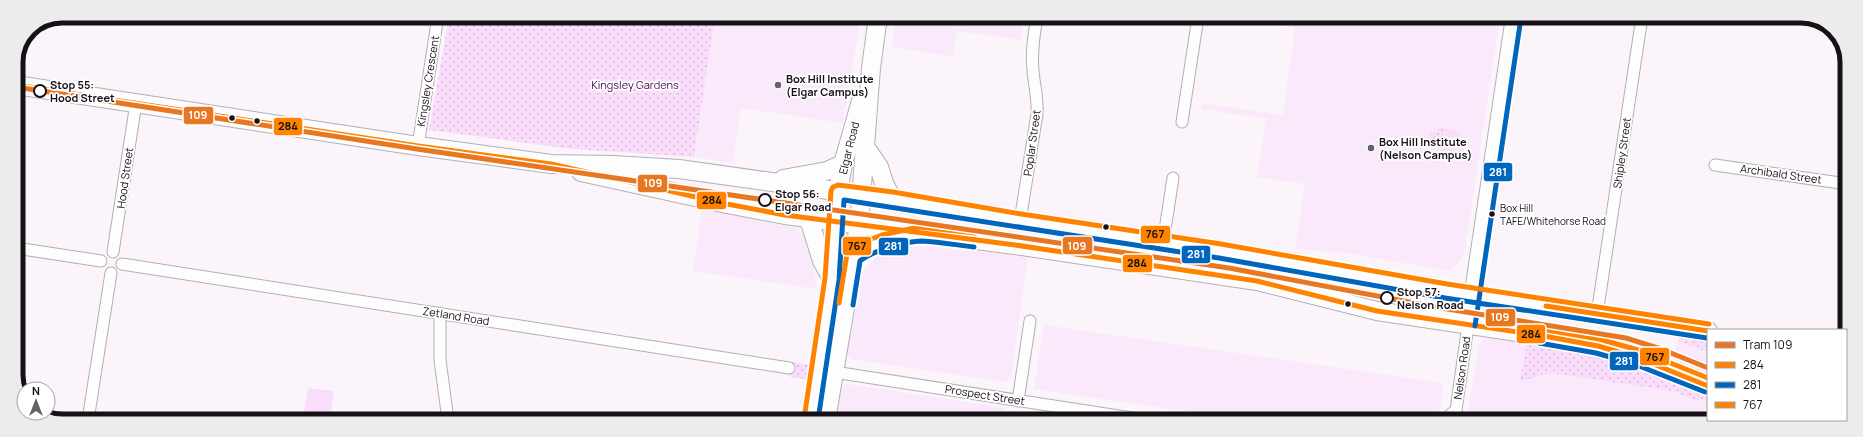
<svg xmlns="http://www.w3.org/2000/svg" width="1863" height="437" font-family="Manrope,sans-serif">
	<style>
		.built { fill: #fae9fb }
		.grass { fill: url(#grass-dots) }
		.garden { fill: #f9ddfa }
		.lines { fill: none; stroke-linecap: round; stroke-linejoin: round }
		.street-casing { stroke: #b5aeb5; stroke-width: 13 }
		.secondary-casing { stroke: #b5aeb5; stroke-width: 18 }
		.primary-casing { stroke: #b5aeb5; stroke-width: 20 }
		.street { stroke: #fefdfe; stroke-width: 11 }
		.secondary { stroke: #fefdfe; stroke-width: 16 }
		.primary { stroke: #fefdfe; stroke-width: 18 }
		.bus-1-casing { stroke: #fff; stroke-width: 8 }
		.bus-2-casing { stroke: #fff; stroke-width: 8 }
		.bus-3-casing { stroke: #fff; stroke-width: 8 }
		.bus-1 { stroke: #ff8200; stroke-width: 5 }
		.bus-2 { stroke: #0065bd; stroke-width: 5 }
		.bus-3 { stroke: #ff8200; stroke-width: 5 }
		.tram-1-casing { stroke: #fff; stroke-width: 8 }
		.tram-1 { stroke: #e87722; stroke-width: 5 }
		.poi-dot { fill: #666067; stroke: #fff; stroke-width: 1.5 }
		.stop-dot { fill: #fff; stroke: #161017; stroke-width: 2 }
		.bus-dot { fill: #161017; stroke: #fff; stroke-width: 1.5 }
		.labels { text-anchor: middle; stroke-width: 3.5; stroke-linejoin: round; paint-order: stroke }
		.bus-label { font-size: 10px; fill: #161017; stroke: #fff; text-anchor: start }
		.poi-label { font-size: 11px; font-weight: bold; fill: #161017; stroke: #fff; text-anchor: start }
		.street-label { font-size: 11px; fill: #161017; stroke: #fff }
		.stop-label { font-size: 11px; font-weight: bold; fill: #161017; stroke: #fff; text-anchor: start }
		.park-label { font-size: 11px; fill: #49074f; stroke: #fff }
		.rim { fill: none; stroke: #161017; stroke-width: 5 }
		.line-badge { stroke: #fff; stroke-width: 1.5 }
		.badge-label { font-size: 11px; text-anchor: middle; font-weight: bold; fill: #fff }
		.pale-badge-label { font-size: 11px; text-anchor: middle; font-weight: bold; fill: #111 }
	</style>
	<defs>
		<pattern id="grass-dots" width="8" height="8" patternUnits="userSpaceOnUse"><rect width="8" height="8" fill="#f9ddfa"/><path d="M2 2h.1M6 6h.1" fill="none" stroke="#d5bdd6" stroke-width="1.8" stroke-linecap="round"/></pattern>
	</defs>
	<rect width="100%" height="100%" fill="#fbf4fb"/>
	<path class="built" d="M 715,16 L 861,16 L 843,123 L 741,108 L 733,163 L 694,157 Z
		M 896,16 L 1024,17 L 1021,40 L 957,31 L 953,57 L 892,47 Z
		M 1286,17 L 1500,17 L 1465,249 L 1459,263 L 1450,271 L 1345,253 L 1295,249 L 1305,184 L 1257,177 L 1266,119 L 1201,109 L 1202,103 L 1283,115 L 1295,27 L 1285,26 Z
		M 702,209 L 795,228 L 807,238 L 817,289 L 693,271 Z
		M 918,246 L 1028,256 L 1011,377 L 1005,382 L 851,359 L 847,355 L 864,269 L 882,251 L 900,247 Z
		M 1044,325 L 1444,383 L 1438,421 L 1251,421 L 1034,389 Z
		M 1489,335 L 1527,340 L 1695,389 L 1708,397 L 1708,420 L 1781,421 L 1464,421 L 1470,400 L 1479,346 L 1483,339 Z
		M 1678,341 L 1708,352 L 1708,373 L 1672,358 Z
		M 847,384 L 1001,407 L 1006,412 L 1012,411 L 1077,421 L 837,420 L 841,388 Z"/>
	<path class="grass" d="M 449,16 L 715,16 L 694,157 L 573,149 L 429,130 Z
		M 1439,128 L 1445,128 L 1442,151 L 1432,146 L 1428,140 L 1431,133 Z
		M 1679,333 L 1708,338 L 1708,352 L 1678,341 Z
		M 1527,340 C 1545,343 1564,345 1581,349 C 1599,354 1706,386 1708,401 L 1692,399 L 1673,391 L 1552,373 L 1544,374 L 1520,382 Z
		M 1672,358 L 1708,373 L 1708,378 L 1674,359 Z
		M 792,362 L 812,365 L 810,380 L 790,377 Z"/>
	<path class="garden" d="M 1445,128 L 1454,130 L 1461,136 C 1465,150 1452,152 1442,151 Z
		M 308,388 L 334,391 L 330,420 L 303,420 Z"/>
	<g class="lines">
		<g class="street-casing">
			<path id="street" d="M 1182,122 L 1198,17
				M 418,146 L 438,16
				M 1715,165 L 1847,184
				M 1020,221 L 1037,114 C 1038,96 1034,86 1033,70 C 1031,52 1034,34 1037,17
				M 1163,243 L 1173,178
				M 16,248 L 101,261
				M 113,252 L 136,103
				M 122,264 L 789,368
				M 440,313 L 440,360 L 448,420
				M 1597,314 L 1642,17
				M 829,372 L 834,372 L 1151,421
				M 1018,401 L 1030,321
				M 88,420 L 111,273
				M 1448,421 L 1451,414 L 1456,410
				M 1459,421 L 1456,410 L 1468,325
				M 1737,421 L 1737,420"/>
		</g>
		<g class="secondary-casing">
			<path id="secondary" d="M 1468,325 L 1514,17"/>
		</g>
		<g class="primary-casing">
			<path id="primary" d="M 16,85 L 418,146 L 551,164 L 613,165 L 679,169 L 892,199 L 1020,221 L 1220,251 L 1446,291 L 1708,331
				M 866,148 L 879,167 L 884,183 L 892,199
				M 581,172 L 727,204 L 785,215 L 1015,245 L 1257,281 L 1377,311 L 1544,336 L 1598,346 L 1636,357 L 1708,386
				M 783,179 L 827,171 L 843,164
				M 809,219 L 822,261 L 832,279
				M 854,257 C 871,243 890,240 911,236
				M 811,420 L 832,279 L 838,192 L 843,164 L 861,101
				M 826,420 L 859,225 L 871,68 L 878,16"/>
		</g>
		<use href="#street" class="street"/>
		<use href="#secondary" class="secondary"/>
		<use href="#primary" class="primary"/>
		<g class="bus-1-casing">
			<path id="bus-1" d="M 16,85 L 418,146 L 551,164 L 727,204 L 785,215 L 1015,245 L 1257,281 L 1377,311 L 1544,336 L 1598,346 L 1636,357 L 1708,386
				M 1546,306 L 1708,331"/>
		</g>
		<g class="bus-2-casing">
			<path id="bus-2" d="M 853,305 L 860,261 C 872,251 906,241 922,241 C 939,242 957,245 974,247
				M 1475,326 L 1521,18
				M 1539,343 L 1596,353 L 1634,364 L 1705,392
				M 818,420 L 839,280 L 844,200 L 1219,258 L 1445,298 L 1707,338"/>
		</g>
		<g class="bus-3-casing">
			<path id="bus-3" d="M 839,303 L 847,254 L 861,243 L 882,235 L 919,227 L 976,233
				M 1541,329 L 1599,339 L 1638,350 L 1708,378
				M 804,419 L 825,278 L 831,191 L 833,187 L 838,185 L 893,192 L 1021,214 L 1221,244 L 1447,284 L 1709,324"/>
		</g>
		<use href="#bus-1" class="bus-1"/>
		<use href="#bus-2" class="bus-2"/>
		<use href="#bus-3" class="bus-3"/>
		<g class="tram-1-casing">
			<path id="tram-1" d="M 16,87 L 417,149 L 1229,268 L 1441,308 L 1626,338 L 1661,349 L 1708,368"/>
		</g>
		<use href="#tram-1" class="tram-1"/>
	</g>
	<g class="poi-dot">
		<circle cx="778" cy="85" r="4"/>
		<circle cx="1371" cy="148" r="4"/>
	</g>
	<g class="stop-dot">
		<circle cx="40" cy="91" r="6"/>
		<circle cx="765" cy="200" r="6"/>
		<circle cx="1387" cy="298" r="6"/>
	</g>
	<g class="bus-dot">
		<circle cx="232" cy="118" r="3.5"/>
		<circle cx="257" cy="121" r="3.5"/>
		<circle cx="1492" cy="214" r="3.5"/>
		<circle cx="1106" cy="227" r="3.5"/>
		<circle cx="1348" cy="304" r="3.5"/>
	</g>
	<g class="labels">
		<g class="bus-label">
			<text x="1500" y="212">Box Hill<tspan x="1500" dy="13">TAFE/Whitehorse Road</tspan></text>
		</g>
		<g class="poi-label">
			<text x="786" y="83">Box Hill Institute<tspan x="786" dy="13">(Elgar Campus)</tspan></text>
			<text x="1379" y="146">Box Hill Institute<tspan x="1379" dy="13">(Nelson Campus)</tspan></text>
		</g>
		<g class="street-label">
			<text transform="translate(428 81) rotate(-81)" y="4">Kingsley Crescent</text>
			<text transform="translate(1032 143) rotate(-82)" y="4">Poplar Street</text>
			<text transform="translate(849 148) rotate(-76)" y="4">Elgar Road</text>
			<text transform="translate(1622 153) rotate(-82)" y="4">Shipley Street</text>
			<text transform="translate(1781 174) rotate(8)" y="4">Archibald Street</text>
			<text transform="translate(125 178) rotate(-82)" y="4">Hood Street</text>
			<text transform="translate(456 316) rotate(9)" y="4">Zetland Road</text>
			<text transform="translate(1462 368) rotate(-82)" y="4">Nelson Road</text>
			<text transform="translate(985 395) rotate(9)" y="4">Prospect Street</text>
		</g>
		<g class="stop-label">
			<text x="50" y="89">Stop 55:<tspan x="50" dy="13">Hood Street</tspan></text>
			<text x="775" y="198">Stop 56:<tspan x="775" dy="13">Elgar Road</tspan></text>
			<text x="1397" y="296">Stop 57:<tspan x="1397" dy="13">Nelson Road</tspan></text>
		</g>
		<g class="park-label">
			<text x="635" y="89">Kingsley Gardens</text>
		</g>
	</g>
	<path d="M0 0H1863V437H0ZM62 23H1801A39 39 0 0 1 1840 62V375A39 39 0 0 1 1801 414H62A39 39 0 0 1 23 375V62A39 39 0 0 1 62 23Z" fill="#ececec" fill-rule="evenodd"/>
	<path class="rim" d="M62 23H1801A39 39 0 0 1 1840 62V375A39 39 0 0 1 1801 414H62A39 39 0 0 1 23 375V62A39 39 0 0 1 62 23Z"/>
	<g class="line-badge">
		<rect x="183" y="106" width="31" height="19" rx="4" fill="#e87722"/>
		<rect x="273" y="117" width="30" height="19" rx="4" fill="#ff8200"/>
		<rect x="1483" y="162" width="30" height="20" rx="4" fill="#0065bd"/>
		<rect x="637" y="174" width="31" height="19" rx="4" fill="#e87722"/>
		<rect x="696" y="191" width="31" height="19" rx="4" fill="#ff8200"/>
		<rect x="1140" y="225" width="31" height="19" rx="4" fill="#ff8200"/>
		<rect x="1062" y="236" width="31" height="19" rx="4" fill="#e87722"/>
		<rect x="842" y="236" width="30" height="20" rx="4" fill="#ff8200"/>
		<rect x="878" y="237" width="31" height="19" rx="4" fill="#0065bd"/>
		<rect x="1181" y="245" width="30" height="19" rx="4" fill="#0065bd"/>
		<rect x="1122" y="254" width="31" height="19" rx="4" fill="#ff8200"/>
		<rect x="1485" y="308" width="31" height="19" rx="4" fill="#e87722"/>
		<rect x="1516" y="324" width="30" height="20" rx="4" fill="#ff8200"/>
		<rect x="1639" y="347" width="31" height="19" rx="4" fill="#ff8200"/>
		<rect x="1609" y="351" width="30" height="20" rx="4" fill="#0065bd"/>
	</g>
	<g class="badge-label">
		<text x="198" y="119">109</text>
		<text x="1498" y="176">281</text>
		<text x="653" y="187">109</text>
		<text x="1077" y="250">109</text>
		<text x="893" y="250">281</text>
		<text x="1196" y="258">281</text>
		<text x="1500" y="321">109</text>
		<text x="1624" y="365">281</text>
	</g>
	<g class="pale-badge-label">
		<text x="288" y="130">284</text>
		<text x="712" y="204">284</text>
		<text x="1155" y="238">767</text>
		<text x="857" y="250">767</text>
		<text x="1137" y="267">284</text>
		<text x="1531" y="338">284</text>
		<text x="1655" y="361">767</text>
	</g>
	<rect x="1707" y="329" width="140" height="92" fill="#ffffff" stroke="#a29fa2"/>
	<rect x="1715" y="342" width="20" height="6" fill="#e87722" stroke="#a29fa2"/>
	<text x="1743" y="349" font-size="12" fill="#161017">Tram 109</text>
	<rect x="1715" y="362" width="20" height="6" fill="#ff8200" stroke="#a29fa2"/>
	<text x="1743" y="369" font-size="12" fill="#161017">284</text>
	<rect x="1715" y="382" width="20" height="6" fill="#0065bd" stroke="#a29fa2"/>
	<text x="1743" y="389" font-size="12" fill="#161017">281</text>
	<rect x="1715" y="402" width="20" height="6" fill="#ff8200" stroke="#a29fa2"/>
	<text x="1743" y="409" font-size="12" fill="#161017">767</text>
	<g transform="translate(36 401)"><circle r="19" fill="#ffffff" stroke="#a29fa2"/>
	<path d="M0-3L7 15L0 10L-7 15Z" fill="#666067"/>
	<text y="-6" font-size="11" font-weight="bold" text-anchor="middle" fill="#161017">N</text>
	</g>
</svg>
